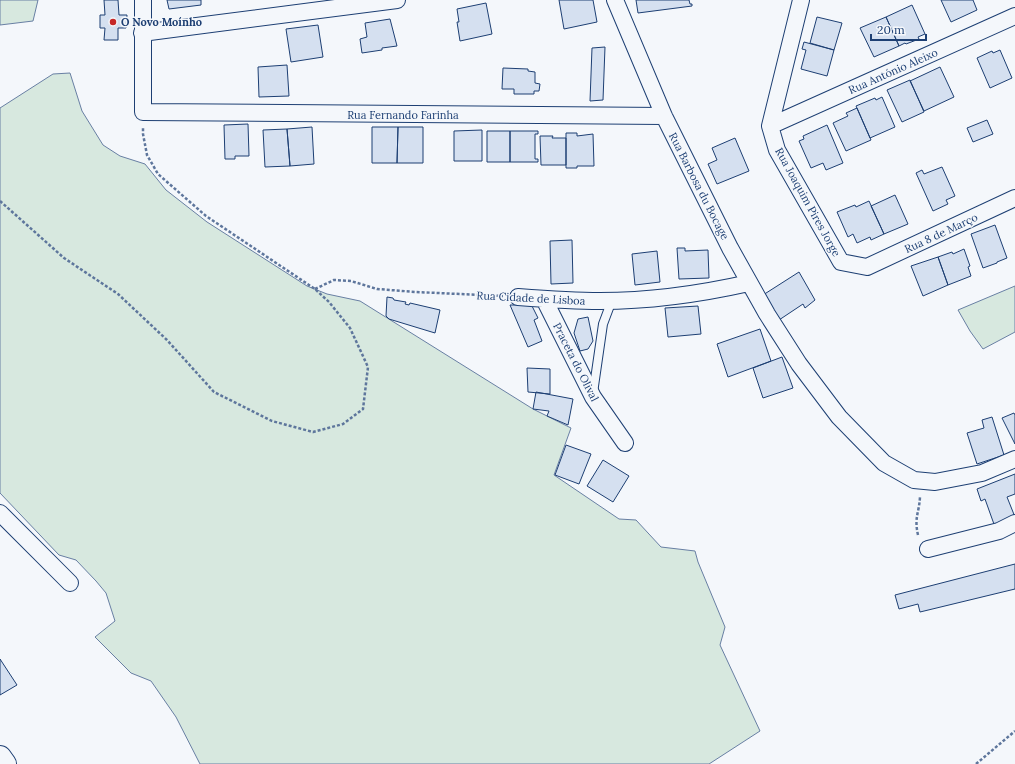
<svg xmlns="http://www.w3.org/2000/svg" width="1015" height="764" font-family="Lora,serif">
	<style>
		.green { fill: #d7e8df; stroke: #687fa3 }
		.building { fill: #d5e0f0; stroke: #1d3f73 }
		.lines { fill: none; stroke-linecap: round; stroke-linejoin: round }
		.lane-casing { stroke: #1d3f73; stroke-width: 10 }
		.street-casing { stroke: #1d3f73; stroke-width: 18 }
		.secondary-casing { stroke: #1d3f73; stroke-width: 24 }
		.path { stroke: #5e769c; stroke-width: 2.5; stroke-dasharray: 3 2; stroke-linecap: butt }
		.lane { stroke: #f4f7fb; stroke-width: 8 }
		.street { stroke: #f4f7fb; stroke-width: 16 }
		.secondary { stroke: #f4f7fb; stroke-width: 22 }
		.poi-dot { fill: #c62828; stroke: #f4f7fb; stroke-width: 1.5 }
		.labels { text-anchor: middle; stroke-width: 3; stroke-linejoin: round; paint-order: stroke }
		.poi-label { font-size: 11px; font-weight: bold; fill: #1d3f73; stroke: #f4f7fb; text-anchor: start }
		.street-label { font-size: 11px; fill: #1d3f73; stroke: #f4f7fb }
	</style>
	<rect width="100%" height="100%" fill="#f4f7fb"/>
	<path class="green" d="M 0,0 L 38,0 L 33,21 L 0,25 Z
		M 70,73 L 82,111 L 103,145 L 120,156 L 145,164 L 166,190 L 207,222 L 307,286 L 327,294 L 360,301 L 533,409 L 571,428 L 554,475 L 619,519 L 636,520 L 661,547 L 695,551 L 698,562 L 725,627 L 720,645 L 760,731 L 709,764 L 200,764 L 176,717 L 151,681 L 131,673 L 95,637 L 115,621 L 106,593 L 96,581 L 76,560 L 59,555 L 0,493 L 0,108 L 53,74 Z
		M 1015,286 L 1015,332 L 983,349 L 970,331 L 958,310 Z"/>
	<path class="building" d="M 104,0 L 118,0 L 119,15 L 127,15 L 126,28 L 118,28 L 118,40 L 104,40 L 105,28 L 100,28 L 100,15 L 105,15 Z
		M 167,0 L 201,0 L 201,5 L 169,9 Z
		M 559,0 L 593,0 L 597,22 L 564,29 Z
		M 636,0 L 689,0 L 690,4 L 692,4 L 692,6 L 638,13 Z
		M 941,0 L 973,0 L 977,10 L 951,22 Z
		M 486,3 L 492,34 L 460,41 L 457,22 L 459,22 L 457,9 Z
		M 912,5 L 925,34 L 918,37 L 919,39 L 906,44 L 905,43 L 899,46 L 886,17 Z
		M 817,17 L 842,23 L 834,50 L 810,43 Z
		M 886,17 L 899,46 L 874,57 L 860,28 Z
		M 390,19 L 397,46 L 382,48 L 382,50 L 362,53 L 360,39 L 367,37 L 365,23 Z
		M 318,25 L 323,57 L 291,62 L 286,29 Z
		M 804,42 L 834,50 L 827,76 L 801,69 L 806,50 L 802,49 Z
		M 605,47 L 603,100 L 590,101 L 592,48 Z
		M 1000,50 L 1012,78 L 990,88 L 977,58 L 992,51 L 993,53 Z
		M 287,65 L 289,96 L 259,97 L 258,67 Z
		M 940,67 L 954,97 L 924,111 L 910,81 Z
		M 503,68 L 528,69 L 528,71 L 535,72 L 535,83 L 540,84 L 539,91 L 534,91 L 534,94 L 514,94 L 514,89 L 502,89 Z
		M 910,80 L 924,112 L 902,122 L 887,90 Z
		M 882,97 L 895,127 L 870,138 L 856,106 L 875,98 L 876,100 Z
		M 857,108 L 871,140 L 846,151 L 833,123 L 848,116 L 846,113 Z
		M 987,120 L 993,134 L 973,142 L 967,128 Z
		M 248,124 L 249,156 L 235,156 L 235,159 L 225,159 L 224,125 Z
		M 827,125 L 843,163 L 826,170 L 823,163 L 811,168 L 799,141 L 804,139 L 803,136 Z
		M 312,127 L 314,164 L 290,166 L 287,129 Z
		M 372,127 L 398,127 L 397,163 L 372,163 Z
		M 398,127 L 423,127 L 423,163 L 397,163 Z
		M 287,129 L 290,166 L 265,167 L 263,130 Z
		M 482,130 L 482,161 L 454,161 L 454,131 Z
		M 487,131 L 510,131 L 510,162 L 487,162 Z
		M 510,131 L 538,131 L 538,134 L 535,134 L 535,159 L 538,159 L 538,162 L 510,162 Z
		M 566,133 L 577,133 L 577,136 L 593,134 L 594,166 L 577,166 L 577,168 L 566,168 Z
		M 540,136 L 553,136 L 552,138 L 566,138 L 566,165 L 541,165 Z
		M 735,138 L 749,171 L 717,184 L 708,164 L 717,160 L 712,148 Z
		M 942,167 L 955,196 L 946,200 L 948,204 L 933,211 L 916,173 L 922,170 L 924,174 Z
		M 895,195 L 908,224 L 884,234 L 871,206 Z
		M 869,201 L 884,234 L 871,240 L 870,237 L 857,243 L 853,234 L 848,237 L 837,212 L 855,205 L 856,207 Z
		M 995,225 L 1007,258 L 997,262 L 997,263 L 983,268 L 971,234 Z
		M 572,240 L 573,283 L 551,284 L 550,241 Z
		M 677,248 L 685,248 L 685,251 L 708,250 L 709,278 L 679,279 Z
		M 964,249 L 970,266 L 968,267 L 971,276 L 948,285 L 938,257 L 952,252 L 953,254 Z
		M 657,251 L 660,282 L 635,285 L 632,254 Z
		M 938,257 L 948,285 L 923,296 L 911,266 Z
		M 799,272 L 815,300 L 805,308 L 803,304 L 779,320 L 763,295 Z
		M 387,297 L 393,298 L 394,300 L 406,302 L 405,304 L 409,305 L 410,303 L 440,310 L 435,333 L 389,319 L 386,316 Z
		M 510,305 L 530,305 L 532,306 L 538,318 L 534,320 L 542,341 L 528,347 Z
		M 698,306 L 701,334 L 668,337 L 665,308 Z
		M 588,317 L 593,341 L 588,349 L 580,351 L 574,333 L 578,319 Z
		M 760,329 L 771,361 L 728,377 L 717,344 Z
		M 782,357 L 793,388 L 763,398 L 753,368 Z
		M 527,368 L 550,369 L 550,394 L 528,392 Z
		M 536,392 L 573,399 L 568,425 L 547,416 L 549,411 L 533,409 Z
		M 1014,413 L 1015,415 L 1015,444 L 1002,418 Z
		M 992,417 L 1004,455 L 977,464 L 967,433 L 984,428 L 982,420 Z
		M 566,445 L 591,454 L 579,484 L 555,475 Z
		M 603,460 L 629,476 L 613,502 L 587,486 Z
		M 1015,474 L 1015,494 L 1007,497 L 1015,517 L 995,527 L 985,499 L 981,501 L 977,489 Z
		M 1015,564 L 1015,589 L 920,612 L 918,604 L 899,609 L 895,595 Z
		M 0,659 L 17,685 L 0,695 Z"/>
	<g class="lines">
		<g class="lane-casing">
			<path id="lane" d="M 593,393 L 603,324 L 612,300"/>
		</g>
		<g class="street-casing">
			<path id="street" d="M 143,0 L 143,112 L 664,116
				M 615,0 L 664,116 L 730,248 L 767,314 L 799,364 L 839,417 L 884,463 L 914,480 L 935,482 L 982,473 L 1015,459
				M 801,0 L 770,126 L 777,150 L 841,262 L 867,267 L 1015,198
				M 142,33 L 397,0
				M 770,126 L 1015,16
				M 518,297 C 545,299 573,301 600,301 C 650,301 700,294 749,283
				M 544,299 L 593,397 L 625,443
				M 0,513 L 70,583
				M 928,549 L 999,531 L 1015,523"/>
		</g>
		<g class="secondary-casing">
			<path id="secondary" d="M 0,757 L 5,764"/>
		</g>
		<path class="path" d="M 0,201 L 64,258 L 118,294 L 167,340 L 214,392 L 272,421 L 313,432 L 343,424 L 363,409 L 368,367 L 350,328 L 329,302 L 315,289 L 206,216 L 158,174 L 147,155 L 143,134 L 143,128
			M 315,289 L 334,280 L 351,281 L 377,289 L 416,292 L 503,296
			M 918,535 C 914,517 919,514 920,497
			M 976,764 L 1015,731"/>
		<use href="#lane" class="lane"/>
		<use href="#street" class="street"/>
		<use href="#secondary" class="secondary"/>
	</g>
	<circle class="poi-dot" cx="113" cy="22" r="4"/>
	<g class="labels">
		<g class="poi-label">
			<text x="121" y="26">O Novo Moínho</text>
		</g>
		<g class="street-label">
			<text transform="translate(893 71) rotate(-24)" y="4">Rua António Aleixo</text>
			<text x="403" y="119">Rua Fernando Farinha</text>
			<text transform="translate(699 186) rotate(63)" y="4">Rua Barbosa du Bocage</text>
			<text transform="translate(808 202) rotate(61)" y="4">Rua Joaquim Pires Jorge</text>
			<text transform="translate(941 233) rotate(-25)" y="4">Rua 8 de Março</text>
			<text transform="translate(531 298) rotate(3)" y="4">Rua Cidade de Lisboa</text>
			<text transform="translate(576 362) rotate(63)" y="4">Praceta do Olival</text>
		</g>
	</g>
	<path d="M871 34v6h55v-6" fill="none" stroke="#1d3f73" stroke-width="2"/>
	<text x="877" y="34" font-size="12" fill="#1d3f73" stroke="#f4f7fb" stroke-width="3" paint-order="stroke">20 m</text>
</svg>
